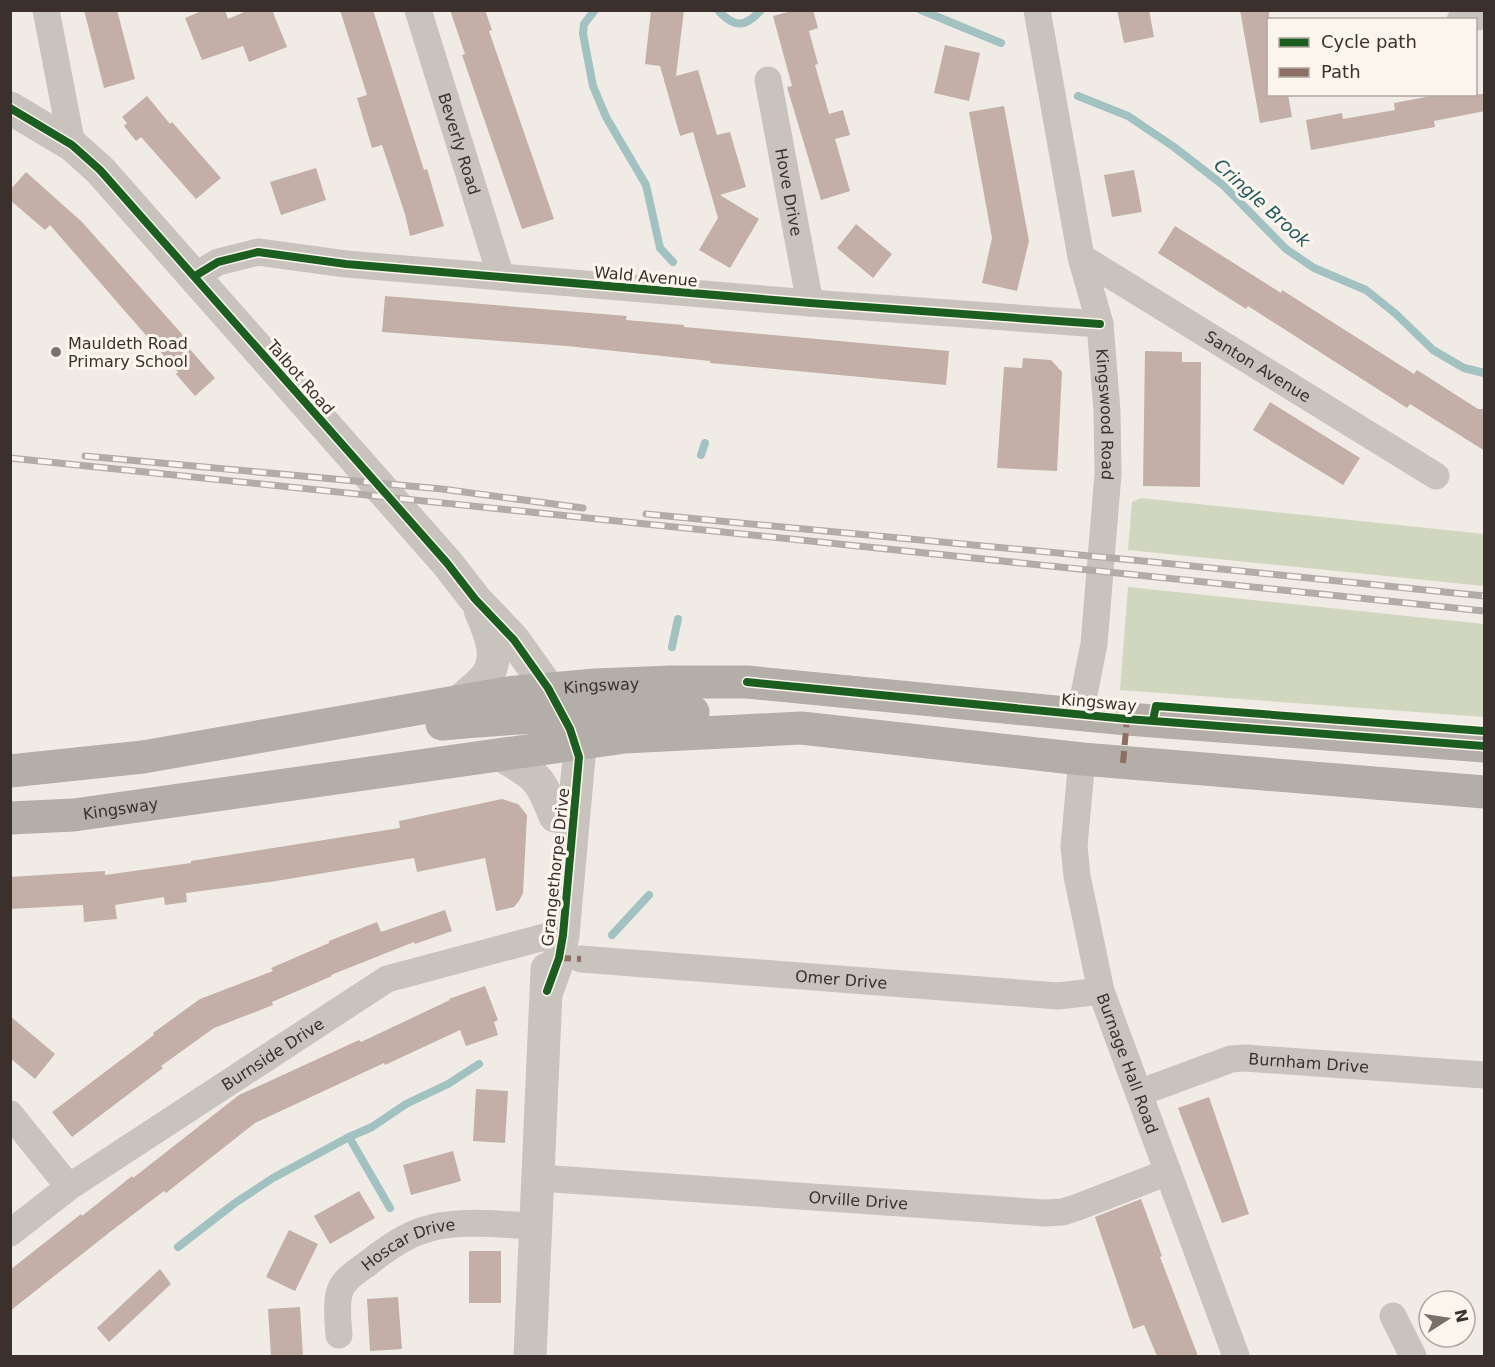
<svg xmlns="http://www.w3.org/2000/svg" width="1495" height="1367" font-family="'DejaVu Sans',sans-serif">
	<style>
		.green { fill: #d1d6bf }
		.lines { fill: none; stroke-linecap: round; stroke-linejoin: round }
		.stream { stroke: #a1c2c1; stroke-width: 8 }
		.building { fill: #c3afa7 }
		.minor { stroke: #c9c3be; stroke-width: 27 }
		.tertiary { stroke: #c9c3be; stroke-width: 33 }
		.trunk { stroke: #b4aea8; stroke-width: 33 }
		.rail-casing { stroke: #b1aca8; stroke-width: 7 }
		.rail { stroke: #fbf5ee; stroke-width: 4.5; stroke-dasharray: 14; stroke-linecap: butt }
		.quiet { stroke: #8d6e63; stroke-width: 6; stroke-dasharray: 12 6; stroke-linecap: butt }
		.cycleway-casing { stroke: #fbf5ee; stroke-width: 11 }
		.cycleway { stroke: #1b5e20; stroke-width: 8 }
		.poi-dot { fill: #7a716c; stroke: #fbf5ee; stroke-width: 2 }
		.labels { text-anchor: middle; stroke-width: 6; stroke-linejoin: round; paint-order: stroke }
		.street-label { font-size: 16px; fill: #3b302b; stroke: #fbf5ee }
		.poi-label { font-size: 16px; fill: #3b302b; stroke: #fbf5ee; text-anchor: start }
		.water-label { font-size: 18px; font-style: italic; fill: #1f5a5e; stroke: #fbf5ee }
	</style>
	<rect width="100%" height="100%" fill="#f0ebe5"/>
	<path class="green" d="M 1141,498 L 1484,534 L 1484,586 L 1128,550 L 1132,502 Z
		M 1128,587 L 1484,624 L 1484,717 L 1120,690 Z"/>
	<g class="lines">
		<path class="stream" d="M 595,10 L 584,24 L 583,34 L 593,86 L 606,117 L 646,185 L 660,248 L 673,262
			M 718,10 C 734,28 745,28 761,10
			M 921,10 L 1001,43
			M 1078,96 L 1128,116 L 1174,147 L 1223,185 L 1286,249 L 1314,268 L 1366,290 L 1396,314 L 1433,350 L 1464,368 L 1484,373
			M 701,455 L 705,443
			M 672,647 L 678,619
			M 612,935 L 649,895
			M 349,1137 L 390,1208
			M 178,1247 L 235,1203 L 273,1178 L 349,1137 L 372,1127 L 406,1104 L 448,1084 L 479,1064"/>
	</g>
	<path class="building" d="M 84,10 L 117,10 L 135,79 L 104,88 Z
		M 204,10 L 225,10 L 228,19 L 249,10 L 272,10 L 287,47 L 249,62 L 243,46 L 202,60 L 185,18 Z
		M 340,10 L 373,10 L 424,170 L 427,169 L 444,226 L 410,236 L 405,214 L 382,145 L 372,148 L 357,98 L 367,95 Z
		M 450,10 L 485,10 L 492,30 L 489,31 L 554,219 L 522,229 L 462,55 L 465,54 Z
		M 651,10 L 684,10 L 676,76 L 698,70 L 717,135 L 730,132 L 746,187 L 720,195 L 759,219 L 730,268 L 699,250 L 718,218 L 693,132 L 680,136 L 660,66 L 645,64 Z
		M 795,10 L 813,10 L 818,28 L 809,31 L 818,64 L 815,65 L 829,114 L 843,110 L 850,135 L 835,139 L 850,191 L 821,200 L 787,87 L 792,86 L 773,16 Z
		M 1117,10 L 1149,10 L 1154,37 L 1124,43 Z
		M 1240,10 L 1269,10 L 1269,94 L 1288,94 L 1292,117 L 1260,123 Z
		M 945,45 L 980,53 L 969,101 L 934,93 Z
		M 1442,94 L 1485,94 L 1485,111 L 1434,121 L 1435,127 L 1311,150 L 1306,120 L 1342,113 L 1343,119 L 1395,110 L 1394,103 Z
		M 147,96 L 170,124 L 172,122 L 221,178 L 196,199 L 141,137 L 136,141 L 124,126 L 127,123 L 122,117 Z
		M 1004,106 L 1029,241 L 1017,291 L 982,283 L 992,238 L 969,112 Z
		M 316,168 L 326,200 L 281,215 L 270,182 Z
		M 1134,170 L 1142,212 L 1112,217 L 1104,175 Z
		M 26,172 L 82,222 L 190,343 L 187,346 L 215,378 L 195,396 L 176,374 L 178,372 L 50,225 L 45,230 L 10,200 L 10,190 Z
		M 856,224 L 892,254 L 873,278 L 837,248 Z
		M 1175,226 L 1281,293 L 1282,290 L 1414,374 L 1417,370 L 1478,409 L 1485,409 L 1485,451 L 1410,404 L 1407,408 L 1248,306 L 1246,309 L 1158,253 Z
		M 385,296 L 627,316 L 626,320 L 684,325 L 684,327 L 949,351 L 946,385 L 710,363 L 710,361 L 567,346 L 382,332 Z
		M 1145,351 L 1182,352 L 1182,362 L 1201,362 L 1200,487 L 1143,486 Z
		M 1023,358 L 1051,360 L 1062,372 L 1057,471 L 997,468 L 1004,367 L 1022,368 Z
		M 1270,402 L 1360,458 L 1343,485 L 1253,430 Z
		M 502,799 L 518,804 L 527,815 L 523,893 L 519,901 L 514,907 L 496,911 L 485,858 L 417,872 L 414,858 L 270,882 L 186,893 L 187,902 L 165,905 L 164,897 L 115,905 L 117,919 L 84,922 L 83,905 L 10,909 L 10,877 L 105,871 L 105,875 L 191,863 L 191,861 L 400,828 L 399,821 Z
		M 445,910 L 452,931 L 415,944 L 414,942 L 331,975 L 332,976 L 272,1002 L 273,1005 L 214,1028 L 161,1066 L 163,1068 L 72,1137 L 52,1112 L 154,1035 L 153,1033 L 200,999 L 273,971 L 271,968 L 329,943 L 329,941 L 377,922 L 381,932 Z
		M 485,986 L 498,1020 L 494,1022 L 498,1035 L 466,1046 L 460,1030 L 385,1065 L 384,1063 L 255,1123 L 166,1193 L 164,1191 L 110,1232 L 10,1311 L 10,1270 L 81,1214 L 82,1216 L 132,1176 L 133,1178 L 239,1095 L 359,1040 L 361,1042 L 450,1000 L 449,999 Z
		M 10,1016 L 55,1054 L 35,1079 L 10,1058 Z
		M 476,1089 L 508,1091 L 505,1143 L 473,1141 Z
		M 1209,1097 L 1249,1214 L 1222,1223 L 1178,1108 Z
		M 453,1151 L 461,1181 L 411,1195 L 403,1165 Z
		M 359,1191 L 375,1218 L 330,1244 L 314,1216 Z
		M 1141,1199 L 1162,1256 L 1160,1257 L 1198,1356 L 1157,1356 L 1144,1325 L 1133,1329 L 1095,1217 Z
		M 289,1230 L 318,1244 L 295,1291 L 266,1277 Z
		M 469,1251 L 501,1251 L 501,1303 L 469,1303 Z
		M 160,1269 L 171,1284 L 109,1342 L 97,1328 Z
		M 398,1297 L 402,1349 L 370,1351 L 367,1299 Z
		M 300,1307 L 303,1356 L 271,1356 L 268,1309 Z"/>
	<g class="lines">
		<g class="minor">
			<path d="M 46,10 L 72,145"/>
			<path id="s1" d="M 418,10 L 501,277"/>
			<path id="s2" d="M 1037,10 L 1081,257 L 1100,324 L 1107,411 L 1108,474 L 1094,644 L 1080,714"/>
			<path d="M 1460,20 L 1484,16"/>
			<path id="s3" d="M 768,80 L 810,303"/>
			<path id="s4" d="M 1081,257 L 1436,476"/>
			<path d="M 195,276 L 218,262 L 258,252 L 346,264 L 810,303 L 1100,324"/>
			<path id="s5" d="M 1082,759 L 1074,846 L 1077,876 L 1101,991 L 1236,1356"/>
			<path id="s6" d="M 581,959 L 1058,996 L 1101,991"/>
			<path id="s7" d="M 1139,1093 L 1231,1059 L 1245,1058 L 1484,1075"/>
			<path d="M 10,1114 L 69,1187"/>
			<path id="s8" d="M 539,1178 L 1045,1213 L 1063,1212 L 1078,1207 L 1168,1172"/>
			<path id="s9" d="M 10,1233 L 69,1187 L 387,979 L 548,936 L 563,935"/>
			<path d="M 1393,1316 L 1413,1356"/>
			<path id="s10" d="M 339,1335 C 338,1321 336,1307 339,1294 C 342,1280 356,1272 367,1264 C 382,1252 403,1237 421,1231 C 456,1218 500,1225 536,1226"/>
		</g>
		<path class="tertiary" d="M 10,108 L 72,145 L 100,170 L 447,563 L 475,599 L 514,640 L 548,688 L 570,729 L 579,757 L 563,935 L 559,958 L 547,991
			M 460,701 C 468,693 478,687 485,678 C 502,658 489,631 480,610
			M 501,755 C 537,776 539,776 555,816
			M 530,1356 L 547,969"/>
		<g class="trunk">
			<path d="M 442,724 C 526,716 609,713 693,712"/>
			<path id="s11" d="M 10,771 L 143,757 L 507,693 L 595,685 L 671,682 L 747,682 L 1127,719 L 1484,746"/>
			<path id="s12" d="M 10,818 L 74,815 L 625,737 L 801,728 L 1082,759 L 1484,792"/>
		</g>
		<g class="rail-casing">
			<path id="rail" d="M 85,456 L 442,489 L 583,508
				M 10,458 L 1484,611
				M 646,514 L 1143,561 L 1484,596"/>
		</g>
		<use href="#rail" class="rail"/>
		<path class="quiet" d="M 1123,763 L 1127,719
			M 559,958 L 581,959"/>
		<g class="cycleway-casing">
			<path id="cycleway" d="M 10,108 L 72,145 L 100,170 L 447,563 L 475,599 L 514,640 L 548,688 L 570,729 L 579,757 L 563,935 L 559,958 L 547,991
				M 195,276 L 218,262 L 258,252 L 346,264 L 810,303 L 1100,324
				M 747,682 L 1127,719 L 1484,746
				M 1153,720 L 1156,706 L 1484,731"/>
		</g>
		<use href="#cycleway" class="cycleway"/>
	</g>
	<circle class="poi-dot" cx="56" cy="352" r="6"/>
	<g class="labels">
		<g class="street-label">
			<text dy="6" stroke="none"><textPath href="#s1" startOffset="140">Beverly Road</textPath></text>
			<text dy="6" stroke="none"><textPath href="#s3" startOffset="114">Hove Drive</textPath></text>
			<text transform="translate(646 276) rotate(5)" y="6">Wald Avenue</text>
			<text dy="6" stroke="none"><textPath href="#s4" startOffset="208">Santon Avenue</textPath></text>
			<text transform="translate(301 377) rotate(49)" y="6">Talbot Road</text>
			<text dy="6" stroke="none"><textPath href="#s2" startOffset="411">Kingswood Road</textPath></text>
			<text dy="6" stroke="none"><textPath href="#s11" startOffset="598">Kingsway</textPath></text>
			<text transform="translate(1099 702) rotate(5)" y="6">Kingsway</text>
			<text dy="6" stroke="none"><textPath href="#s12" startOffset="111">Kingsway</textPath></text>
			<text transform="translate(555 867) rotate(-84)" y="6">Grangethorpe Drive</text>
			<text dy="6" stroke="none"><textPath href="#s6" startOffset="261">Omer Drive</textPath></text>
			<text dy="6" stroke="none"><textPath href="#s9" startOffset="318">Burnside Drive</textPath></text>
			<text dy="6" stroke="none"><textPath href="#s7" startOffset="176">Burnham Drive</textPath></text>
			<text dy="6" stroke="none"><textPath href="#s5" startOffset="312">Burnage Hall Road</textPath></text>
			<text dy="6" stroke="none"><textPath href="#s8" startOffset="320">Orville Drive</textPath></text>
			<text dy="6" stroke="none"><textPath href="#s10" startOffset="130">Hoscar Drive</textPath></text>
		</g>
		<g class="poi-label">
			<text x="68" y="349">Mauldeth Road<tspan x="68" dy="18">Primary School</tspan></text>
		</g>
		<g class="water-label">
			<text transform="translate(1262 203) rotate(42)" y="6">Cringle Brook</text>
		</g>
	</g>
	<rect width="1495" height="1367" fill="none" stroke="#3b302b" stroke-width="24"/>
	<rect x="1267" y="18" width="210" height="78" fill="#fbf5ee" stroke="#aea6a0" stroke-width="1.5"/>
	<rect x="1279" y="38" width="30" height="9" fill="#1b5e20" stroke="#aea6a0" stroke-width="1.5"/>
	<text x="1321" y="48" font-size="18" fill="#3b302b">Cycle path</text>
	<rect x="1279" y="68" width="30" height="9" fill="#8d6e63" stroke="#aea6a0" stroke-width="1.5"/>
	<text x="1321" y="78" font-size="18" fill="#3b302b">Path</text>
	<g transform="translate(1447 1319) rotate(78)"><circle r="28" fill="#fbf5ee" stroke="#aea6a0" stroke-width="1.5"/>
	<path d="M0-4.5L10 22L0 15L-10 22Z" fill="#7a716c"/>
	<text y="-9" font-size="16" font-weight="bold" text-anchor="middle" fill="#3b302b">N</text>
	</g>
</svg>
